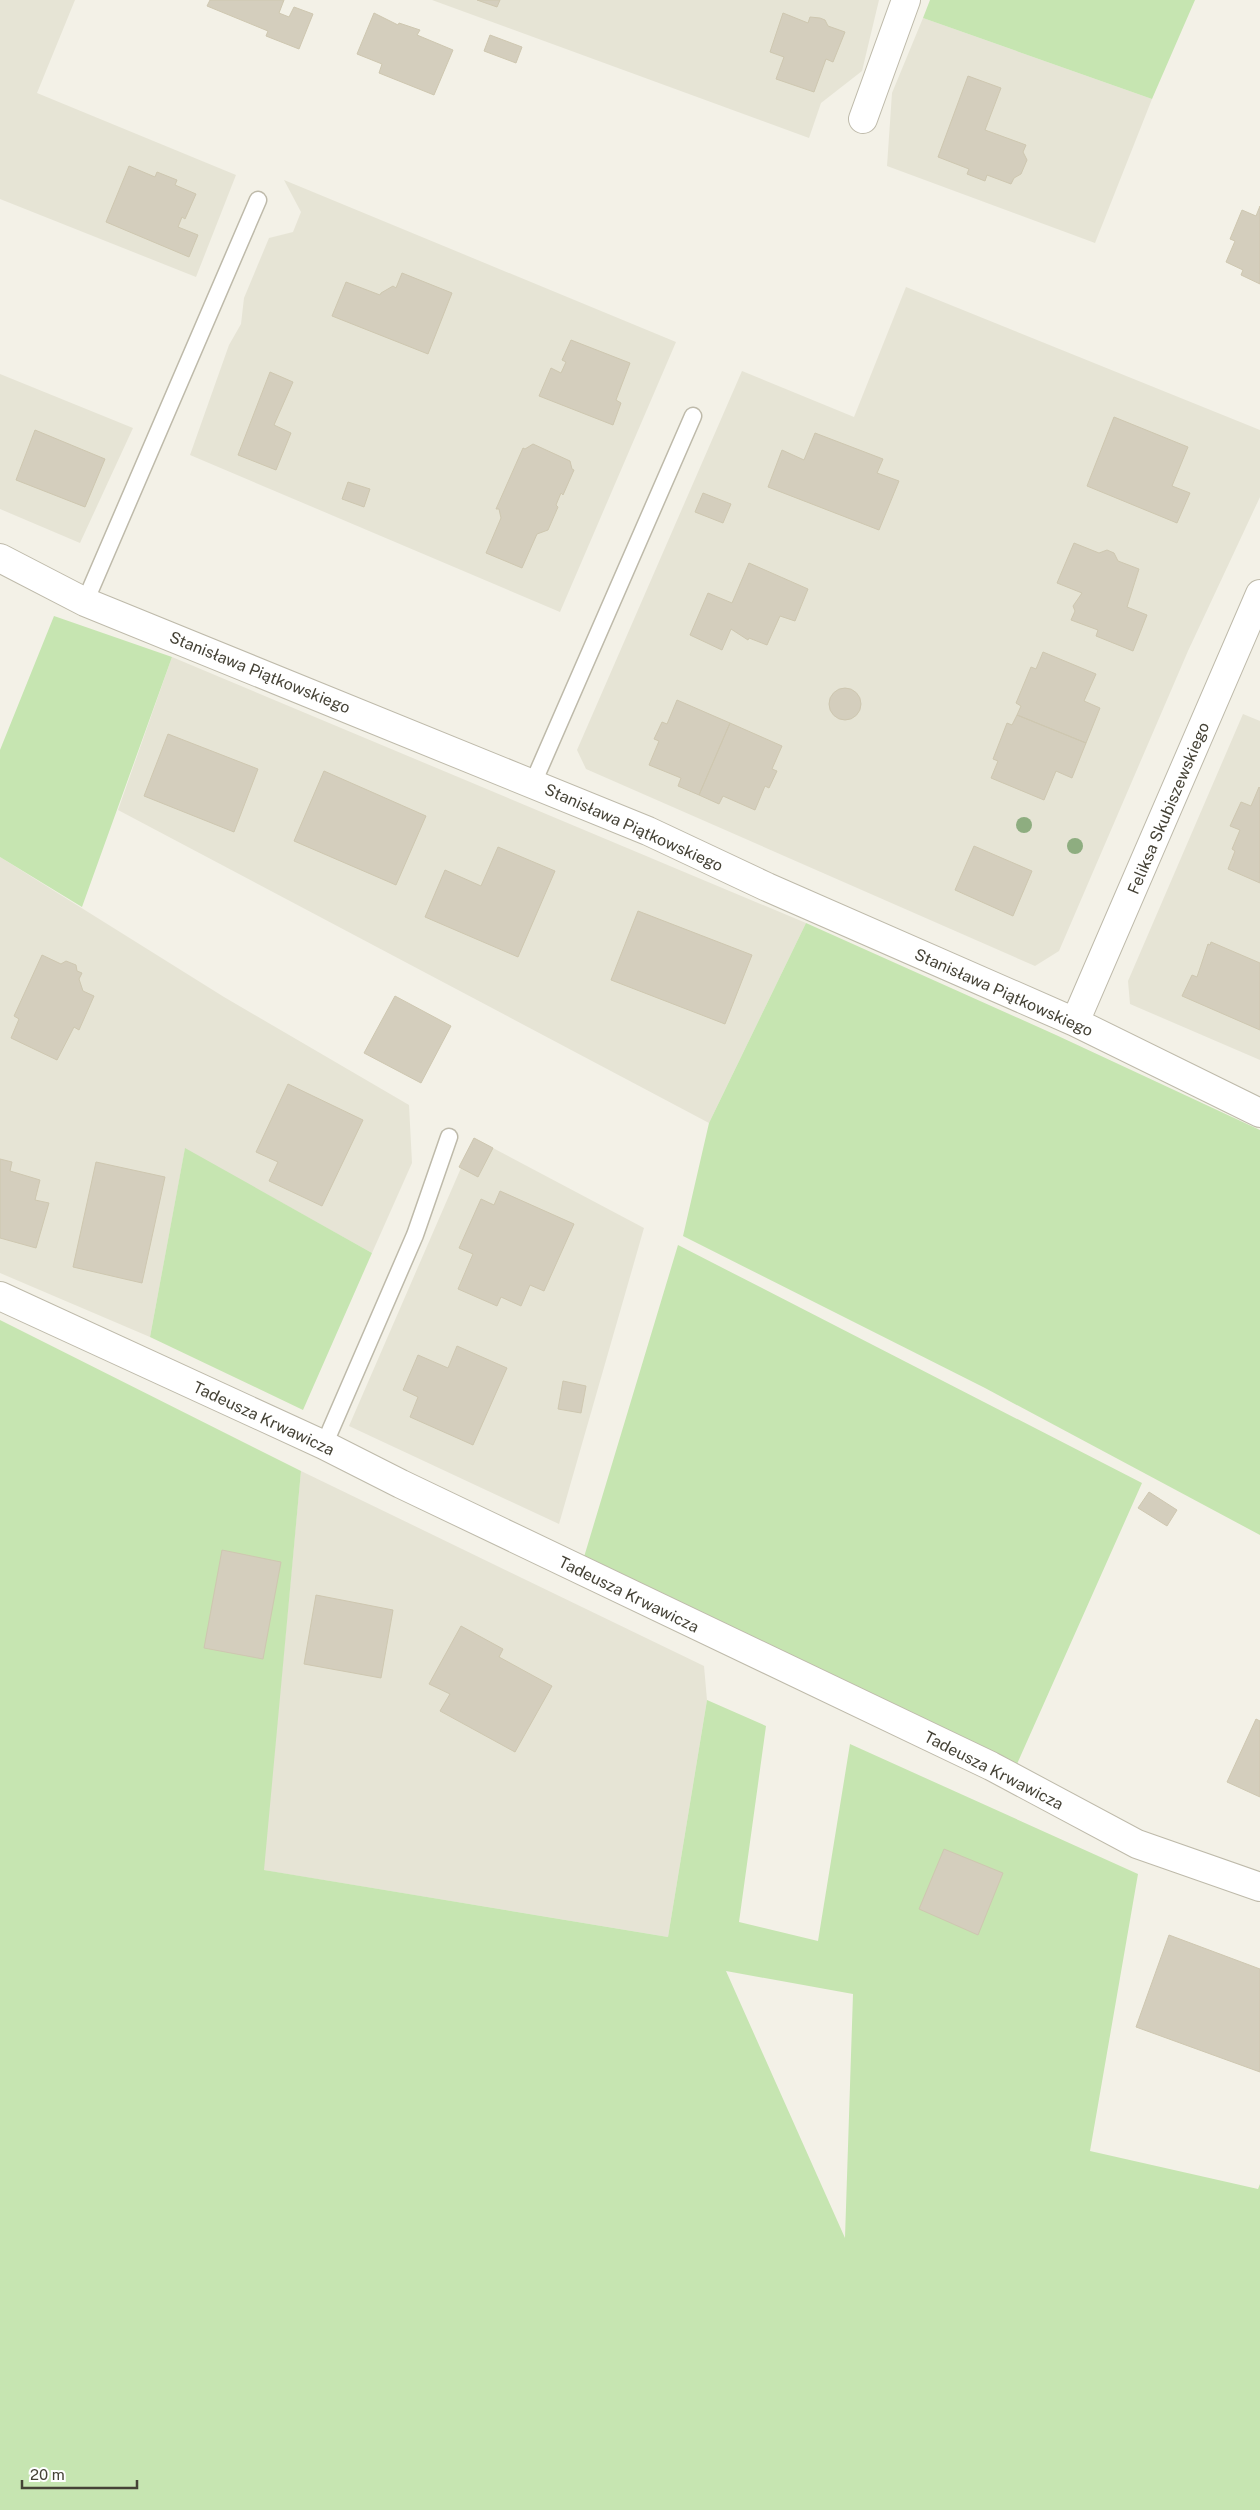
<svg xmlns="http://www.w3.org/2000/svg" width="1260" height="2510" font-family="'Public Sans',sans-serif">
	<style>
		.residential { fill: #e6e4d5 }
		.green { fill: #c6e5b1; fill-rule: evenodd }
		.building { fill: #d4cebd; stroke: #cec7b0 }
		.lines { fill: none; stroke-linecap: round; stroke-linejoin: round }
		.service-casing { stroke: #bebaaa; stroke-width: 19 }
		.minor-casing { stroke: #bebaaa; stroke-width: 30 }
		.service { stroke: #fff; stroke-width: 16 }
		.minor { stroke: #fff; stroke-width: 28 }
		.tree { fill: #8ead80 }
		.labels { text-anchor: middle; stroke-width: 5; stroke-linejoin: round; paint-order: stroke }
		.street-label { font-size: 16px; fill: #454236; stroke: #fff }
	</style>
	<rect width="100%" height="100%" fill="#f3f1e7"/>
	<path class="residential" d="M 0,0 L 75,0 L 37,93 L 236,175 L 196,277 L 0,199 Z
		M 432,0 L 879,0 L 862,71 L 821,103 L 809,138 Z
		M 923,18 L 1152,99 L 1095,243 L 887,166 L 892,93 Z
		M 284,180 L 676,342 L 560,612 L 190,455 L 229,345 L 241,324 L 244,298 L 269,238 L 293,232 L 301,212 Z
		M 906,287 L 1260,430 L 1260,497 L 1188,651 L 1059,951 L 1035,966 L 586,769 L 577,750 L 742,371 L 854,417 Z
		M 0,374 L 133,428 L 80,543 L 0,509 Z
		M 172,657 L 806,923 L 709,1123 L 118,810 Z
		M 1243,714 L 1260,721 L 1260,1060 L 1130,1004 L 1128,981 Z
		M 0,857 L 224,997 L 409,1105 L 412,1163 L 372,1253 L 185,1149 L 150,1337 L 0,1273 Z
		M 474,1138 L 644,1228 L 559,1524 L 349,1426 Z
		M 301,1471 L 704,1666 L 707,1700 L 668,1937 L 263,1870 Z"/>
	<path class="green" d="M 930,0 L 1195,0 L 1152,99 L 923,18 Z
		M 54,616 L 172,657 L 82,907 L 0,857 L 0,750 Z
		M 806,923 L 1056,1035 L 1260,1130 L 1260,1535 L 985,1388 L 683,1236 L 709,1123 Z
		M 185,1148 L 372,1253 L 303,1410 L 150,1337 Z
		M 678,1245 L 1142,1483 L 1017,1764 L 584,1557 Z
		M 0,1320 L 301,1471 L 264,1870 L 668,1937 L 707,1700 L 766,1726 L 739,1922 L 818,1941 L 850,1744 L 1138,1874 L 1090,2151 L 1258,2189 L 1260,2184 L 1260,2510 L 0,2510 ZM 726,1971 L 853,1994 L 845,2238 Z"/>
	<path class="building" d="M 210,0 L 284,0 L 279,13 L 289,17 L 294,7 L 313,14 L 299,49 L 266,36 L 268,31 L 207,6 Z
		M 477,0 L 500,0 L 497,7 Z
		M 374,13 L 398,25 L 399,23 L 420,30 L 417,35 L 453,50 L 434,95 L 379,73 L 382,64 L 357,54 Z
		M 783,13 L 808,23 L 810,17 L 820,18 L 825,20 L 828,26 L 845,32 L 833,62 L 826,59 L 814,92 L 776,79 L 784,57 L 770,52 Z
		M 490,35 L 522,47 L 516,63 L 484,51 Z
		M 968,76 L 1001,88 L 985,130 L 1026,145 L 1023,152 L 1027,160 L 1021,174 L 1014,178 L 1011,184 L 987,175 L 985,181 L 967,174 L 969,169 L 938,157 Z
		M 129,166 L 155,177 L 157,172 L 177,180 L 175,185 L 196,194 L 185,219 L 182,217 L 178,227 L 198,235 L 189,257 L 106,222 Z
		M 1260,206 L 1260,284 L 1241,275 L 1243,270 L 1226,262 L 1235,241 L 1230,239 L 1242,210 L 1256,216 Z
		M 402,273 L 452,293 L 428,354 L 332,316 L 346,282 L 380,295 L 381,293 L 393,286 L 396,288 Z
		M 571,340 L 630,363 L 616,400 L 621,403 L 613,425 L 539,396 L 551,368 L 561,373 L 566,362 L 562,360 Z
		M 270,372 L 293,382 L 274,425 L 291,433 L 276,470 L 238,455 Z
		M 1114,417 L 1188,447 L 1172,486 L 1190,493 L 1177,523 L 1087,486 Z
		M 35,430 L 105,459 L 85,507 L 16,480 Z
		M 815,433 L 883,459 L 877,473 L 899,481 L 879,530 L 768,487 L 782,450 L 804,460 Z
		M 533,444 L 570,461 L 572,469 L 574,470 L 563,495 L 561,493 L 556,505 L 558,507 L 548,530 L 537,534 L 522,568 L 486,553 L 501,518 L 499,509 L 496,509 L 523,448 L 525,449 Z
		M 348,482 L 370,489 L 364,507 L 342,499 Z
		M 703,493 L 731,504 L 723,523 L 695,512 Z
		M 1074,543 L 1099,553 L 1107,550 L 1114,553 L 1118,561 L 1139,569 L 1127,607 L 1147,615 L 1133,651 L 1096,636 L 1098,630 L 1071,620 L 1075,611 L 1073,606 L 1082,593 L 1057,583 Z
		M 749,563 L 808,589 L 795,621 L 780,616 L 767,645 L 749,638 L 748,640 L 731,629 L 722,650 L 690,635 L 708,593 L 732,603 Z
		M 1043,652 L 1096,674 L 1084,701 L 1100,708 L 1086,743 L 1017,715 L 1021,706 L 1016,703 L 1031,667 L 1036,669 Z
		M829 704a16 16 0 1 1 32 0a16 16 0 1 1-32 0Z
		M 677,700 L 730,723 L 699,795 L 678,786 L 681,778 L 649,765 L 659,741 L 654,739 L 662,722 L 667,724 Z
		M 1017,715 L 1086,743 L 1072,778 L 1056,771 L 1044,800 L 991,778 L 998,761 L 993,759 L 1007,723 L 1012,725 Z
		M 730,723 L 782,746 L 772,769 L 777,771 L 769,788 L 765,786 L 755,810 L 723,796 L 719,804 L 699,795 Z
		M 168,734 L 258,769 L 234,832 L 144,796 Z
		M 324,771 L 426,816 L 396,885 L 294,841 Z
		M 1259,787 L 1260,788 L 1260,883 L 1228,869 L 1235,851 L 1232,849 L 1240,830 L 1230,826 L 1241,802 L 1251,806 Z
		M 974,846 L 1032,871 L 1013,916 L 955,890 Z
		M 498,847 L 555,871 L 518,957 L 425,917 L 445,870 L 481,886 Z
		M 638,911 L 752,955 L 725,1024 L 611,980 Z
		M 1211,942 L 1260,963 L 1260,1030 L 1182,996 L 1192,975 L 1197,977 L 1208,944 L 1210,945 Z
		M 42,955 L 61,964 L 66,961 L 76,965 L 77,971 L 82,973 L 79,979 L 83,991 L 94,996 L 79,1030 L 74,1027 L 57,1060 L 11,1038 L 19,1019 L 14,1016 Z
		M 395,996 L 451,1026 L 421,1083 L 364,1053 Z
		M 288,1084 L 363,1120 L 322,1206 L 269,1181 L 278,1162 L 256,1152 Z
		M 474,1138 L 493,1148 L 478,1177 L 459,1167 Z
		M 0,1159 L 12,1162 L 10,1171 L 40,1180 L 35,1200 L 49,1203 L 36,1248 L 0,1238 Z
		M 96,1162 L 165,1177 L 142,1283 L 73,1267 Z
		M 500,1191 L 574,1224 L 544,1291 L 530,1285 L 521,1306 L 501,1297 L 497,1306 L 458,1289 L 473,1254 L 459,1248 L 481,1199 L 494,1205 Z
		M 457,1346 L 507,1368 L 473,1445 L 410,1417 L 418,1397 L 403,1390 L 418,1355 L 448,1368 Z
		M 563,1381 L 586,1386 L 581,1413 L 558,1409 Z
		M 1149,1492 L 1177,1510 L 1167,1526 L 1138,1508 Z
		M 222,1550 L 281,1562 L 263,1659 L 204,1648 Z
		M 316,1595 L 393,1610 L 381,1678 L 304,1664 Z
		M 461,1626 L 503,1649 L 499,1657 L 552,1686 L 515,1752 L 440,1711 L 450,1694 L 429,1684 Z
		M 1256,1719 L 1260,1721 L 1260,1797 L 1227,1782 Z
		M 944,1849 L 1003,1873 L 978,1935 L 919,1909 Z
		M 1169,1935 L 1260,1969 L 1260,2072 L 1136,2027 Z"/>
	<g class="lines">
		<g class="service-casing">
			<path id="service" d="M 85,602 L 258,200
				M 533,783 L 693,416
				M 324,1445 L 415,1235 L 449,1137"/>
		</g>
		<g class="minor-casing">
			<path id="minor" d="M 863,119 L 906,0
				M 0,558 L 85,602 L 648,831 L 767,887 L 1075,1022 L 1260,1113
				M 1075,1022 L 1260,594
				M 0,1296 L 324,1445 L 401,1484 L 991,1766 L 1137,1844 L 1260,1887"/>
		</g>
		<use href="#service" class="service"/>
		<use href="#minor" class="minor"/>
	</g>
	<g class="tree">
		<circle cx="1024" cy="825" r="8"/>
		<circle cx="1075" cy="846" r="8"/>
	</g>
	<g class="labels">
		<g class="street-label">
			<text transform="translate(260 672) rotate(22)" y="6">Stanisława Piątkowskiego</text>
			<text transform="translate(1168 808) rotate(-67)" y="6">Feliksa Skubiszewskiego</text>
			<text transform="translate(634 827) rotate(24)" y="6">Stanisława Piątkowskiego</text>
			<text transform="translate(1004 992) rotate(24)" y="6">Stanisława Piątkowskiego</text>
			<text transform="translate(264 1418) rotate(25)" y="6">Tadeusza Krwawicza</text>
			<text transform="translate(629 1594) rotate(26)" y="6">Tadeusza Krwawicza</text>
			<text transform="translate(994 1770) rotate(27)" y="6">Tadeusza Krwawicza</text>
		</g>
	</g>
	<path d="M22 2480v8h115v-8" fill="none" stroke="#454236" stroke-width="2.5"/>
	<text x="30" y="2480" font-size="15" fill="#454236" stroke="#ffffff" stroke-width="4" paint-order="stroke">20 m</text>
</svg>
